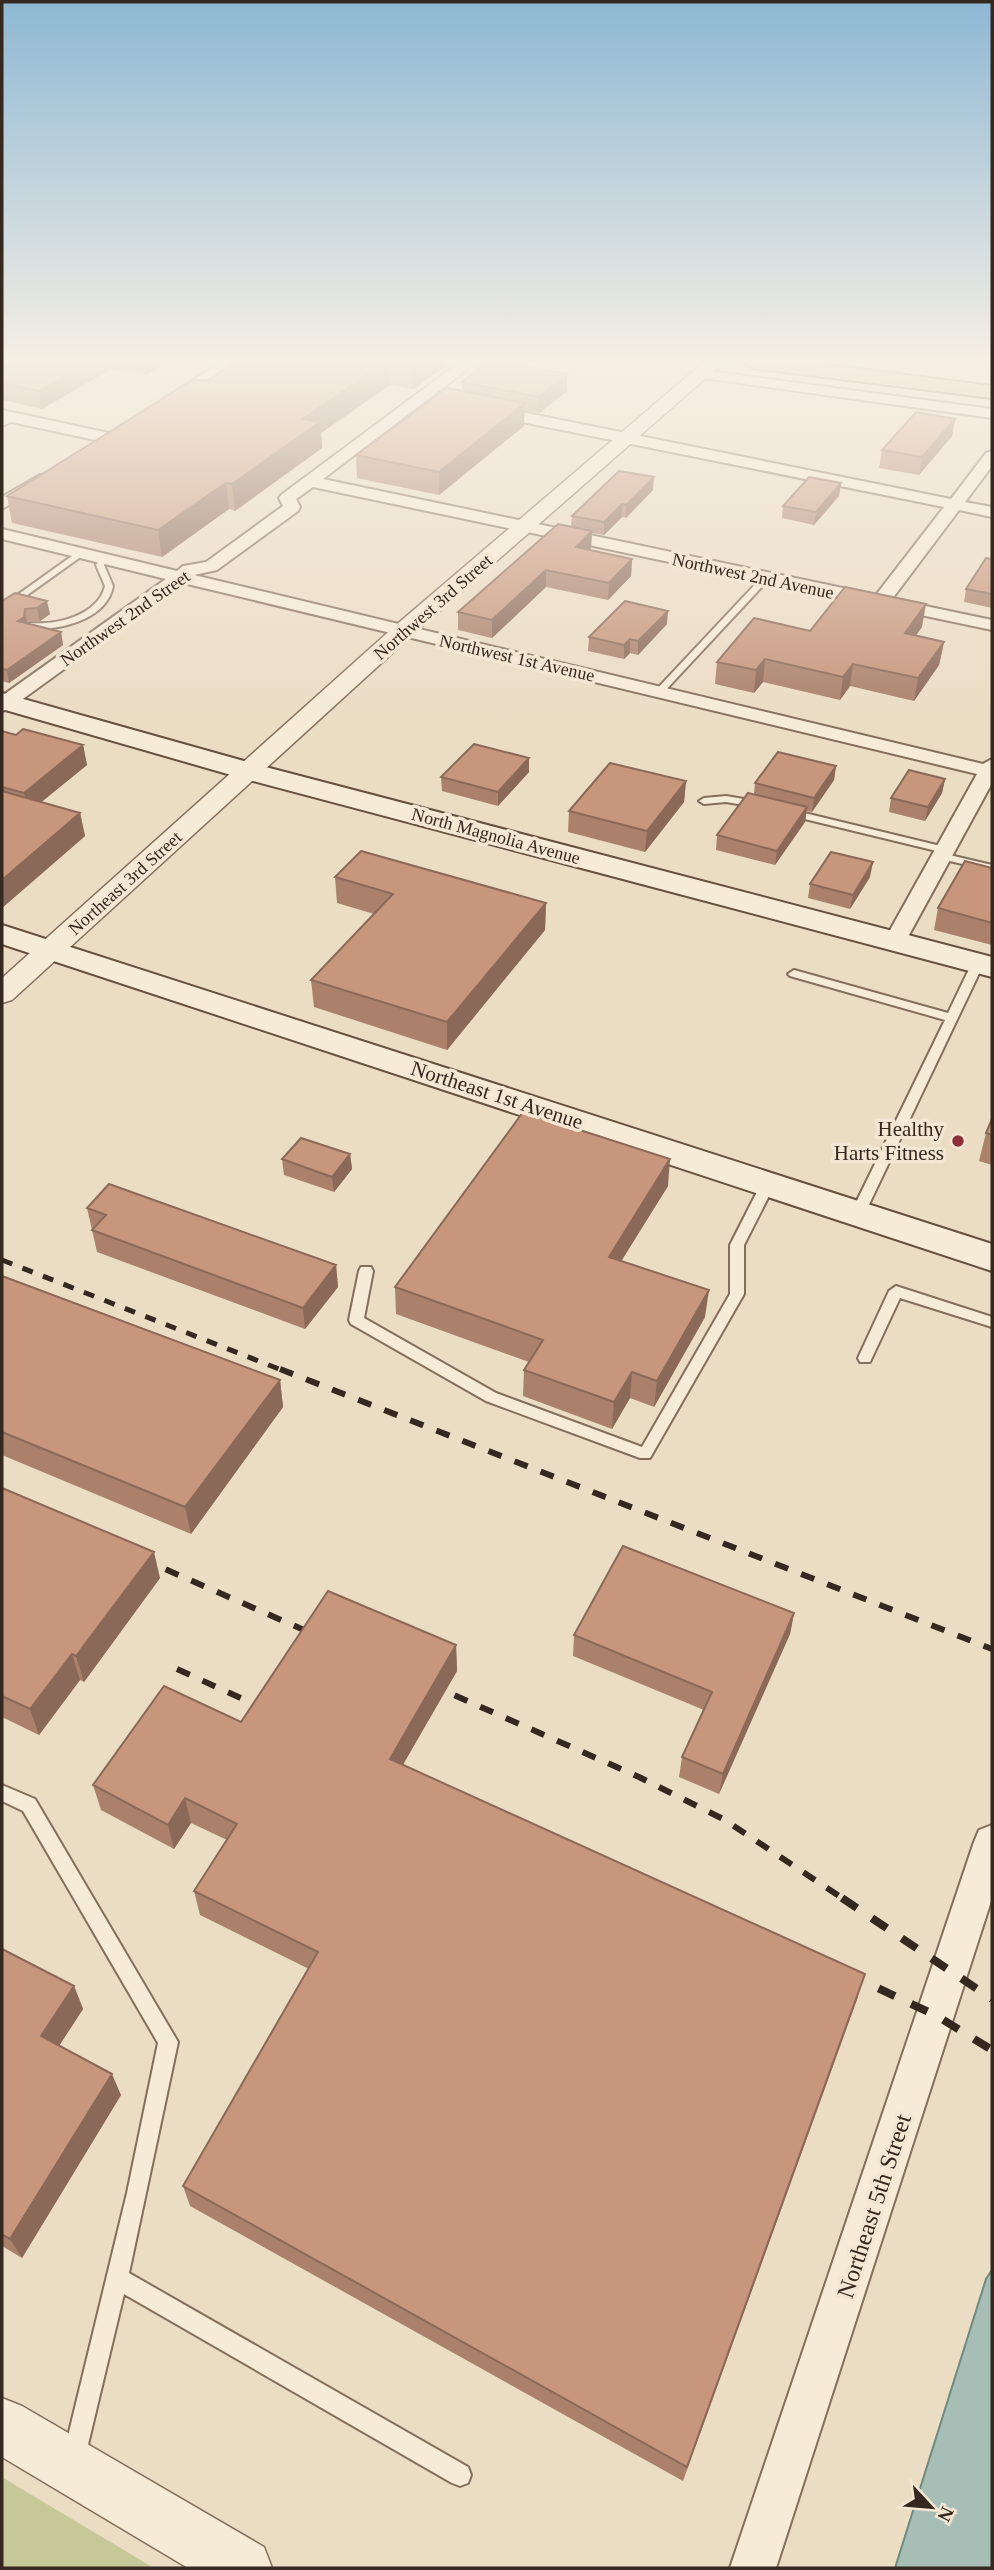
<svg xmlns="http://www.w3.org/2000/svg" width="994" height="2570" font-family="'Times New Roman',serif">
	<style>
		.green { fill: #c6c899 }
		.water { fill: #a6beb5; stroke: #6d8c82; stroke-width: 2 }
		.lines { fill: none; stroke-linecap: round; stroke-linejoin: round }
		.service-casing { stroke: #846e5c; stroke-width: 4 }
		.minor-casing { stroke: #846e5c; stroke-width: 4 }
		.tertiary-casing { stroke: #846e5c; stroke-width: 3 }
		.secondary-casing { stroke: #66503f; stroke-width: 4 }
		.trunk-casing { stroke: #533d30; stroke-width: 4 }
		.service { fill: #f6ebd7; fill-rule: evenodd }
		.minor { fill: #f6ebd7; fill-rule: evenodd }
		.tertiary { fill: #f6ebd7; fill-rule: evenodd }
		.secondary { fill: #f6ebd7; fill-rule: evenodd }
		.trunk { fill: #e0b27d; fill-rule: evenodd }
		.rail-far2 { stroke: #35281f; stroke-width: 5; stroke-dasharray: 11 11; stroke-linecap: butt }
		.rail-far1 { stroke: #35281f; stroke-width: 6; stroke-dasharray: 14 14; stroke-linecap: butt }
		.rail { stroke: #35281f; stroke-width: 8; stroke-dasharray: 18 18; stroke-linecap: butt }
		.wall { fill: #ab816c }
		.shaded-wall { fill: #8b6958 }
		.building { fill: #c7967d; stroke: #8b6958; stroke-width: 2 }
		.poi-dot { fill: #8f3038; stroke: #f3e7d3; stroke-width: 2.5 }
		.labels { text-anchor: middle; stroke-width: 7; stroke-linejoin: round; paint-order: stroke }
		.far-street-label { font-size: 18px; fill: #35281f; stroke: #f3e7d3 }
		.street-label { font-size: 21px; fill: #35281f; stroke: #f3e7d3 }
		.poi-label { font-size: 21px; fill: #35281f; stroke: #f3e7d3; text-anchor: end }
		.near-street-label { font-size: 24px; fill: #35281f; stroke: #f3e7d3 }
	</style>
	<rect width="100%" height="100%" fill="#ebdcc4"/>
	<path class="green" d="M 2,2477 L 20,2488 L 154,2568 L 2,2568 Z"/>
	<path class="water" d="M 992,2270 L 992,2568 L 895,2568 L 986,2279 Z"/>
	<g class="lines">
		<g class="service-casing">
			<path id="service" d="M 13,416 L 17,418 L 16,420 L 2,426 L 2,421 Z
				M 79,551 L 86,553 L 2,613 L 2,606 Z
				M 101,556 L 108,558 L 104,565 L 113,586 C 107,620 57,632 28,628 L 28,624 L 31,623 C 56,625 98,616 105,586 L 96,565 Z
				M 763,576 L 770,578 L 662,694 L 656,694 L 656,690 Z
				M 726,796 L 762,802 L 767,805 L 762,808 L 726,802 L 704,804 L 699,801 L 704,798 Z
				M 788,809 L 949,848 L 950,850 L 945,853 L 784,814 L 783,812 Z
				M 941,853 L 992,865 L 992,871 L 937,858 L 937,854 Z
				M 978,960 L 984,963 L 865,1213 L 858,1218 L 853,1216 L 851,1213 L 945,1020 L 790,976 L 788,974 L 794,970 L 948,1013 L 972,963 Z
				M 768,1179 L 775,1184 L 744,1245 L 744,1294 L 650,1458 L 640,1458 L 486,1401 L 351,1324 L 349,1320 L 359,1271 L 361,1267 L 371,1267 L 373,1271 L 364,1318 L 496,1393 L 642,1447 L 730,1294 L 730,1245 L 761,1184 Z
				M 896,1286 L 992,1317 L 992,1327 L 900,1298 L 870,1362 L 860,1362 L 858,1358 L 889,1291 Z
				M 2,1785 L 35,1799 L 178,2042 L 129,2273 L 468,2467 L 471,2475 L 468,2483 L 460,2486 L 452,2483 L 124,2294 L 85,2457 L 82,2465 L 74,2468 L 66,2465 L 63,2457 L 127,2193 L 158,2043 L 23,1811 L 2,1801 Z"/>
		</g>
		<g class="minor-casing">
			<path id="minor" d="M 217,362 L 231,362 L 232,367 L 175,404 L 165,404 L 163,401 L 165,398 L 217,365 Z
				M 460,362 L 477,362 L 323,479 L 876,595 L 944,507 L 487,415 L 479,410 L 487,405 L 951,499 L 986,453 L 992,451 L 992,466 L 965,502 L 992,507 L 992,517 L 959,510 L 892,599 L 992,620 L 992,630 L 313,487 L 296,499 L 300,507 L 298,511 L 217,570 L 194,575 L 983,764 L 992,759 L 992,783 L 903,946 L 887,946 L 884,941 L 977,774 L 183,583 L 9,709 L 2,711 L 2,696 L 166,579 L 2,539 L 2,529 L 177,571 L 183,566 L 206,562 L 283,506 L 279,498 L 281,495 Z
				M 701,370 L 992,409 L 992,418 L 696,377 L 694,374 L 696,371 Z
				M 2,410 L 109,433 L 117,438 L 109,443 L 2,420 Z
				M 40,475 L 48,480 L 46,483 L 2,509 L 2,497 Z
				M 992,1825 L 992,1898 L 776,2568 L 730,2568 L 974,1842 L 979,1830 Z"/>
		</g>
		<g class="tertiary-casing">
			<path id="tertiary" d="M 704,362 L 724,362 L 411,636 L 12,1000 L 2,1003 L 2,978 L 395,626 Z
				M 2,2398 L 22,2406 L 264,2547 L 272,2568 L 188,2568 L 2,2457 Z"/>
		</g>
		<g class="secondary-casing">
			<path id="secondary" d="M 2,693 L 258,765 L 992,957 L 992,977 L 238,777 L 2,709 Z
				M 2,925 L 992,1244 L 992,1271 L 2,944 Z"/>
		</g>
		<g class="trunk-casing">
			<path id="trunk" d="M 742,362 L 803,362 L 992,386 L 992,398 L 752,368 Z"/>
		</g>
		<use href="#service" class="service"/>
		<use href="#minor" class="minor"/>
		<use href="#tertiary" class="tertiary"/>
		<use href="#secondary" class="secondary"/>
		<use href="#trunk" class="trunk"/>
		<path class="rail-far2" d="M 2,1260 L 284,1371"/>
		<path class="rail-far1" d="M 280,1369 L 992,1649
			M 140,1558 L 320,1637
			M 177,1669 L 269,1711
			M 429,1684 L 639,1777 L 725,1820 L 845,1900"/>
		<path class="rail" d="M 842,1898 L 992,1999
			M 846,1973 L 937,2016 L 992,2050"/>
	</g>
	<path class="wall" d="M 2,362 L 167,362 L 146,375 L 111,369 L 42,409 L 2,400 Z
		M 237,362 L 451,362 L 413,389 L 390,385 L 321,433 L 322,448 L 235,511 L 229,509 L 162,557 L 12,523 L 7,496 L 206,381 Z
		M 567,374 L 567,391 L 538,414 L 524,411 L 524,426 L 439,495 L 357,478 L 356,455 L 462,391 L 462,382 Z
		M 955,419 L 952,436 L 919,475 L 879,468 L 882,450 Z
		M 841,483 L 839,496 L 814,525 L 782,518 L 783,506 Z
		M 653,490 L 626,518 L 622,517 L 604,535 L 592,533 L 591,548 L 589,550 L 632,559 L 631,576 L 608,600 L 546,587 L 492,638 L 458,630 L 458,612 L 571,527 L 572,516 Z
		M 992,559 L 992,608 L 964,602 L 966,589 Z
		M 15,593 L 50,614 L 40,621 L 27,622 L 27,623 L 61,632 L 63,645 L 9,683 L 2,681 L 2,595 L 3,600 Z
		M 667,624 L 638,655 L 630,653 L 624,659 L 588,651 L 589,637 Z
		M 922,627 L 915,636 L 944,642 L 939,665 L 914,701 L 850,686 L 840,700 L 763,682 L 754,693 L 715,684 L 717,662 L 810,631 Z
		M 2,731 L 16,735 L 83,745 L 87,765 L 41,802 L 80,813 L 85,836 L 2,908 Z
		M 529,758 L 529,772 L 498,806 L 442,791 L 441,777 Z
		M 836,766 L 834,780 L 812,812 L 807,811 L 805,822 L 775,865 L 716,850 L 717,835 L 754,794 L 755,783 Z
		M 945,779 L 942,793 L 925,821 L 889,812 L 891,798 Z
		M 686,781 L 684,802 L 645,852 L 568,832 L 569,811 Z
		M 992,868 L 992,945 L 934,930 L 938,908 Z
		M 335,877 L 546,903 L 545,930 L 447,1050 L 314,1007 L 311,980 L 374,914 L 337,903 Z
		M 870,877 L 850,909 L 808,898 L 810,884 Z
		M 561,1119 L 561,1124 L 668,1186 L 621,1261 L 705,1317 L 654,1407 L 630,1398 L 612,1429 L 523,1396 L 524,1370 L 529,1362 L 396,1314 L 395,1287 Z
		M 992,1119 L 992,1165 L 979,1161 L 986,1133 Z
		M 350,1154 L 352,1169 L 334,1192 L 284,1175 L 282,1159 Z
		M 87,1208 L 336,1265 L 338,1287 L 305,1329 L 97,1252 Z
		M 2,1276 L 280,1380 L 283,1407 L 191,1534 L 2,1455 Z
		M 2,1488 L 160,1578 L 84,1682 L 80,1680 L 39,1735 L 2,1717 Z
		M 794,1613 L 790,1634 L 719,1794 L 679,1777 L 682,1757 L 704,1710 L 573,1656 L 574,1635 Z
		M 456,1645 L 457,1671 L 403,1765 L 858,1997 L 683,2481 L 190,2206 L 183,2186 L 309,1969 L 200,1915 L 194,1891 L 227,1840 L 191,1823 L 174,1849 L 101,1810 L 93,1785 L 241,1722 Z
		M 2,1949 L 74,1986 L 83,2009 L 59,2046 L 121,2095 L 22,2258 L 2,2246 Z"/>
	<path class="shaded-wall" d="M 90,362 L 110,362 L 111,369 L 42,409 L 39,391 Z
		M 144,362 L 167,362 L 146,375 Z
		M 386,362 L 389,362 L 390,385 L 321,433 L 322,448 L 235,511 L 232,484 L 303,419 Z
		M 415,362 L 451,362 L 413,389 L 412,365 Z
		M 567,374 L 567,391 L 538,414 L 539,397 Z
		M 525,403 L 524,426 L 439,495 L 439,472 Z
		M 955,419 L 952,436 L 919,475 L 922,457 Z
		M 654,477 L 653,490 L 626,518 L 626,505 Z
		M 226,483 L 229,509 L 162,557 L 158,530 Z
		M 841,483 L 839,496 L 814,525 L 816,512 Z
		M 622,504 L 622,517 L 604,535 L 604,522 Z
		M 592,531 L 591,548 L 575,564 L 576,547 Z
		M 632,559 L 631,576 L 608,600 L 609,583 Z
		M 546,570 L 546,587 L 492,638 L 492,620 Z
		M 47,601 L 50,614 L 40,621 L 37,608 Z
		M 926,604 L 922,627 L 901,656 L 905,633 Z
		M 25,609 L 27,622 L 26,630 L 18,621 Z
		M 668,611 L 667,624 L 638,655 L 638,641 Z
		M 61,632 L 63,645 L 9,683 L 7,670 Z
		M 630,639 L 630,653 L 624,659 L 624,645 Z
		M 944,642 L 939,665 L 914,701 L 918,678 Z
		M 765,659 L 763,682 L 754,693 L 756,670 Z
		M 853,664 L 850,686 L 840,700 L 843,677 Z
		M 83,745 L 87,765 L 28,813 L 24,793 Z
		M 529,758 L 529,772 L 498,806 L 498,792 Z
		M 836,766 L 834,780 L 812,812 L 814,798 Z
		M 945,779 L 942,793 L 925,821 L 928,807 Z
		M 686,781 L 684,802 L 645,852 L 647,831 Z
		M 807,807 L 805,822 L 775,865 L 777,851 Z
		M 80,813 L 85,836 L 2,908 L 2,880 Z
		M 873,862 L 870,877 L 850,909 L 853,895 Z
		M 546,903 L 545,930 L 447,1050 L 447,1022 Z
		M 350,1154 L 352,1169 L 334,1192 L 332,1177 Z
		M 670,1159 L 668,1186 L 607,1284 L 609,1257 Z
		M 336,1265 L 338,1287 L 305,1329 L 303,1308 Z
		M 709,1290 L 705,1317 L 654,1407 L 657,1381 Z
		M 632,1372 L 630,1398 L 612,1429 L 614,1402 Z
		M 280,1380 L 283,1407 L 191,1534 L 185,1507 Z
		M 154,1552 L 160,1578 L 84,1682 L 76,1656 Z
		M 794,1613 L 790,1634 L 719,1794 L 723,1774 Z
		M 456,1645 L 457,1671 L 392,1783 L 390,1759 Z
		M 72,1654 L 80,1680 L 39,1735 L 30,1709 Z
		M 185,1798 L 191,1823 L 174,1849 L 168,1825 Z
		M 74,1986 L 83,2009 L 51,2058 L 41,2036 Z
		M 112,2074 L 121,2095 L 22,2258 L 10,2239 Z"/>
	<path class="building" d="M 11,362 L 90,362 L 39,391 L 2,383 L 2,372 L 18,364 Z
		M 237,362 L 386,362 L 303,419 L 320,422 L 232,484 L 226,483 L 158,530 L 7,496 L 194,379 L 206,381 Z
		M 400,362 L 415,362 L 412,365 Z
		M 488,362 L 501,362 L 567,374 L 539,397 L 462,382 Z
		M 447,388 L 525,403 L 439,472 L 356,455 Z
		M 916,412 L 955,419 L 922,457 L 882,450 Z
		M 619,471 L 654,477 L 626,505 L 622,504 L 604,522 L 572,516 Z
		M 809,477 L 841,483 L 816,512 L 783,506 Z
		M 558,524 L 592,531 L 576,547 L 632,559 L 609,583 L 546,570 L 492,620 L 458,612 Z
		M 986,558 L 992,559 L 992,594 L 966,589 Z
		M 845,587 L 926,604 L 905,633 L 944,642 L 918,678 L 853,664 L 843,677 L 765,659 L 756,670 L 717,662 L 754,618 L 810,631 Z
		M 15,593 L 47,601 L 37,608 L 25,609 L 24,617 L 18,621 L 61,632 L 7,670 L 2,669 L 2,601 Z
		M 625,601 L 668,611 L 638,641 L 630,639 L 624,645 L 589,637 Z
		M 23,729 L 83,745 L 24,793 L 2,787 L 2,731 L 16,735 Z
		M 474,744 L 529,758 L 498,792 L 441,777 Z
		M 778,752 L 836,766 L 814,798 L 755,783 Z
		M 610,763 L 686,781 L 647,831 L 569,811 Z
		M 909,770 L 945,779 L 928,807 L 891,798 Z
		M 2,791 L 80,813 L 2,880 Z
		M 748,793 L 807,807 L 777,851 L 717,835 Z
		M 361,851 L 546,903 L 447,1022 L 311,980 L 393,894 L 335,877 Z
		M 831,852 L 873,862 L 853,895 L 810,884 Z
		M 965,861 L 992,868 L 992,923 L 938,908 Z
		M 526,1108 L 561,1119 L 558,1123 L 670,1159 L 609,1257 L 709,1290 L 657,1381 L 632,1372 L 614,1402 L 524,1370 L 543,1340 L 395,1287 Z
		M 992,1119 L 992,1135 L 986,1133 Z
		M 301,1138 L 350,1154 L 332,1177 L 282,1159 Z
		M 109,1184 L 336,1265 L 303,1308 L 92,1230 L 106,1215 L 87,1208 Z
		M 2,1276 L 280,1380 L 185,1507 L 2,1432 Z
		M 2,1488 L 154,1552 L 76,1656 L 72,1654 L 30,1709 L 2,1696 Z
		M 623,1546 L 794,1613 L 723,1774 L 682,1757 L 712,1692 L 574,1635 Z
		M 328,1591 L 456,1645 L 390,1759 L 865,1974 L 687,2467 L 183,2186 L 318,1952 L 194,1891 L 237,1824 L 185,1798 L 168,1825 L 93,1785 L 164,1686 L 241,1722 Z
		M 2,1949 L 74,1986 L 41,2036 L 112,2074 L 10,2239 L 2,2234 Z"/>
	<linearGradient id="sky" x2="0" y2="1"><stop stop-color="#8db8d4"/><stop offset="0.5" stop-color="#f6efe4"/><stop offset="1" stop-color="#f6efe4" stop-opacity="0"/></linearGradient>
	<rect width="994" height="722" fill="url(#sky)"/>
	<circle class="poi-dot" cx="958" cy="1141" r="7"/>
	<g class="labels">
		<g class="far-street-label">
			<text transform="translate(753 576) rotate(12)" y="6">Northwest 2nd Avenue</text>
			<text transform="translate(433 607) rotate(-41)" y="6">Northwest 3rd Street</text>
			<text transform="translate(125 618) rotate(-35)" y="6">Northwest 2nd Street</text>
			<text transform="translate(517 658) rotate(13)" y="6">Northwest 1st Avenue</text>
			<text transform="translate(496 836) rotate(15)" y="6">North Magnolia Avenue</text>
			<text transform="translate(125 883) rotate(-42)" y="6">Northeast 3rd Street</text>
		</g>
		<g class="street-label">
			<text transform="translate(497 1095) rotate(18)" y="7">Northeast 1st Avenue</text>
		</g>
		<g class="poi-label">
			<text x="944" y="1136">Healthy<tspan x="944" dy="24">Harts Fitness</tspan></text>
		</g>
		<g class="near-street-label">
			<text transform="translate(874 2206) rotate(-72)" y="8">Northeast 5th Street</text>
		</g>
	</g>
	<rect width="994" height="2570" fill="none" stroke="#35281f" stroke-width="7"/>
	<g transform="translate(931 2507) rotate(116)" stroke="#f3e7d3" stroke-width="5" paint-order="stroke">
	<path d="M0-5L12 26L0 18L-12 26Z" fill="#35281f"/>
	<text y="-10" font-size="19" font-weight="bold" text-anchor="middle" fill="#35281f">N</text>
	</g>
</svg>
